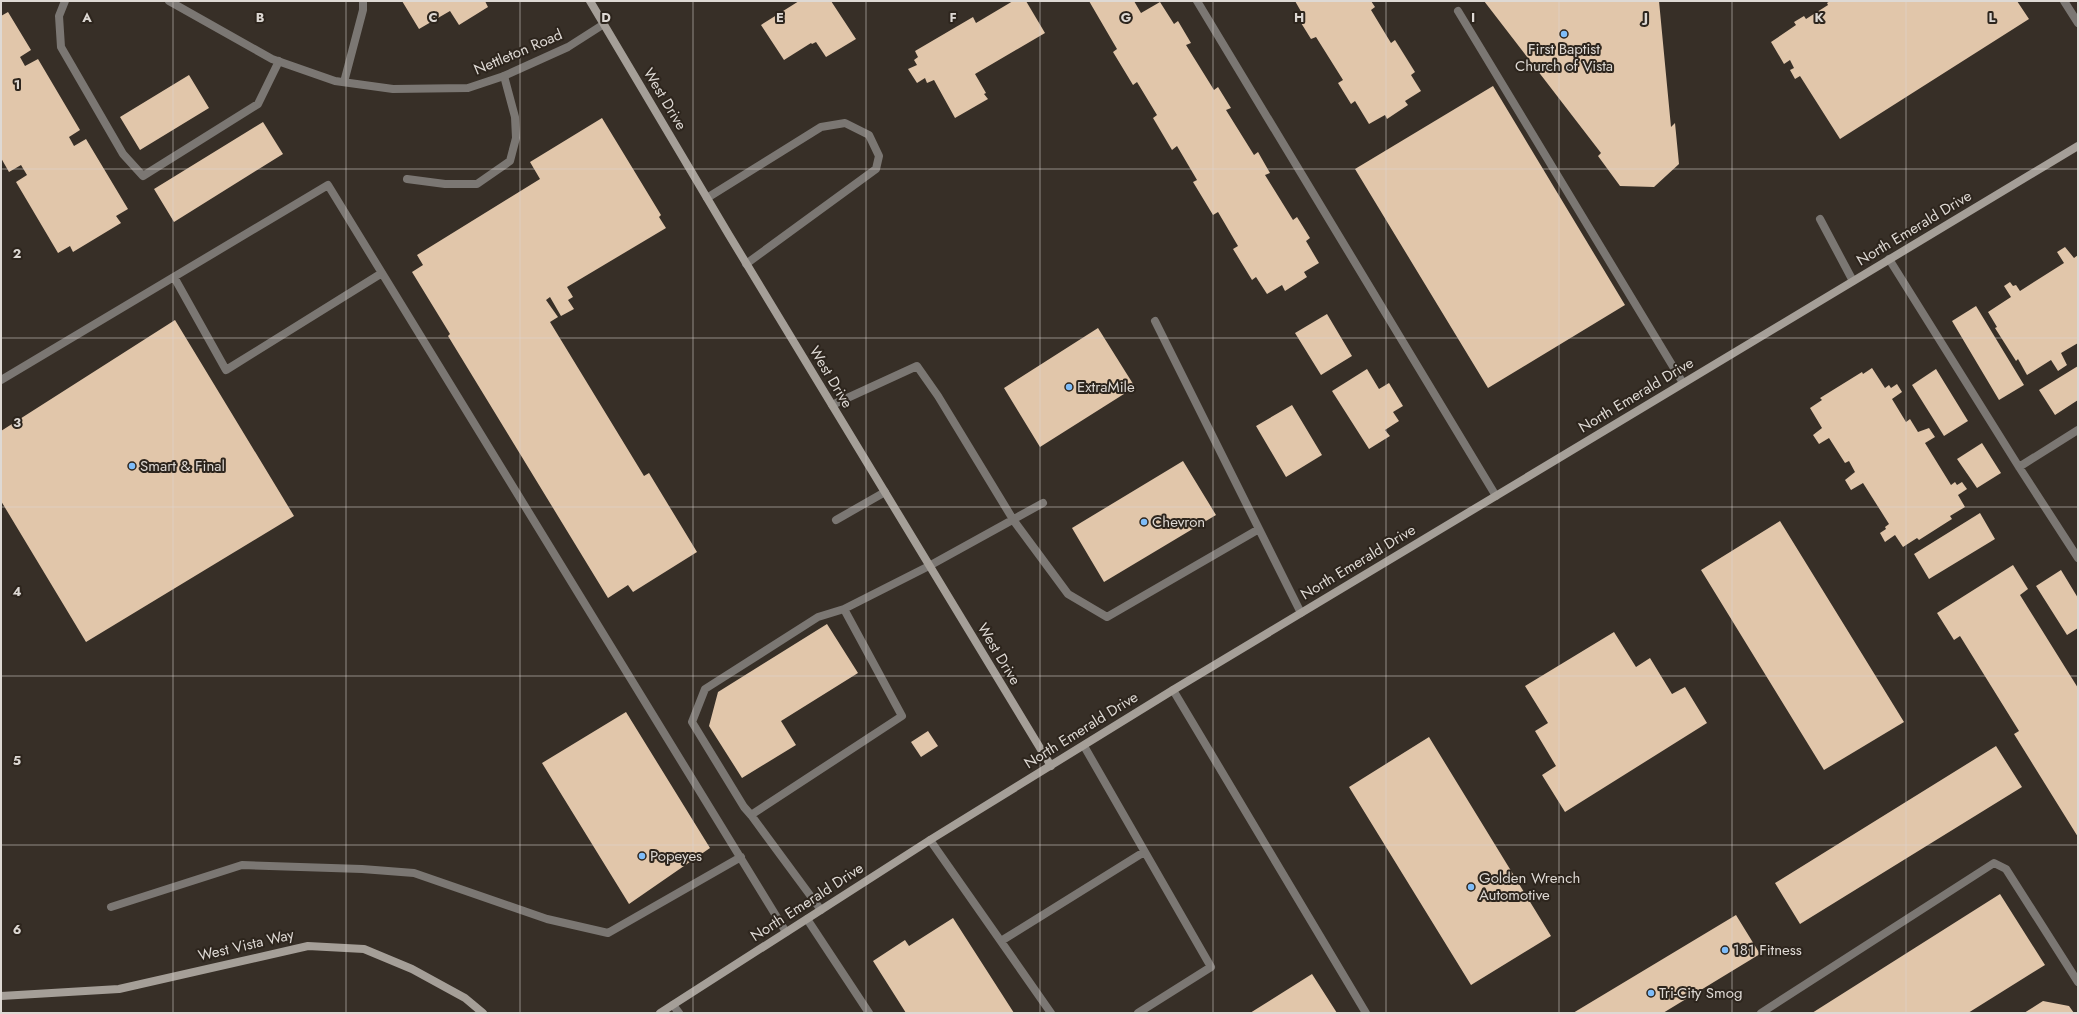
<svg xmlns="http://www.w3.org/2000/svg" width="2079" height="1014" font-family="Jost,sans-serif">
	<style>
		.building { fill: #e1c6aa }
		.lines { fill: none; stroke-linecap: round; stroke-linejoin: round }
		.lane { stroke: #7b7773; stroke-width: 8 }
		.street { stroke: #7b7773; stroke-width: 8 }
		.secondary { stroke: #a59f98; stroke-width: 8 }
		.grid { fill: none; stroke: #ded9d4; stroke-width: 1; stroke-opacity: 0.55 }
		.poi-dot { fill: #7fbdf9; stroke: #2d251d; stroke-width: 1.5 }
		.labels { text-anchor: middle; stroke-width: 4; stroke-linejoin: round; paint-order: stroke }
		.poi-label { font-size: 15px; fill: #ded9d4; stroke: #2d251d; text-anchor: start }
		.street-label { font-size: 15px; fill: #ded9d4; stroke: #2d251d }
		.grid-label { font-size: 13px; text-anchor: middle; font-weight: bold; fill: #ded9d4; stroke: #2d251d; stroke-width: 4; stroke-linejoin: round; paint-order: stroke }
	</style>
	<rect width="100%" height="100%" fill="#372f27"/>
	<path class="building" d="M 402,1 L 485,1 L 488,7 L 459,25 L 450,11 L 419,29 Z
		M 799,1 L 831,1 L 856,39 L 826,57 L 816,42 L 812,44 L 811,43 L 784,60 L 761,25 Z
		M 1013,1 L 1026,1 L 1045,33 L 975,74 L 986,93 L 984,94 L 988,99 L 955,118 L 934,80 L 927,83 L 925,78 L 917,83 L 908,69 L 917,65 L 914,60 L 918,57 L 915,51 L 973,17 L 976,23 Z
		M 1089,1 L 1134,1 L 1141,13 L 1160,2 L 1174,24 L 1178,21 L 1191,43 L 1186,45 L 1214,90 L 1218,87 L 1231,108 L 1226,110 L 1254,155 L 1258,152 L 1270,173 L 1265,175 L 1293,220 L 1297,217 L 1310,238 L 1306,241 L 1319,263 L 1304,272 L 1307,277 L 1285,291 L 1282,285 L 1267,294 L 1256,277 L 1252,280 L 1233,249 L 1238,246 L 1218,212 L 1213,215 L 1193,182 L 1197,180 L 1177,146 L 1172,150 L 1153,118 L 1157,115 L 1137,82 L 1133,85 L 1113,52 L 1117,49 Z
		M 1295,1 L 1371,1 L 1375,7 L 1371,10 L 1391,43 L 1395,40 L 1415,72 L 1411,75 L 1421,91 L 1405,101 L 1408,105 L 1387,119 L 1385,115 L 1369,124 L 1355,101 L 1351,104 L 1338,83 L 1343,80 L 1316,37 L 1311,39 L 1298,18 L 1303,15 Z
		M 1484,1 L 1659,1 L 1671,127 L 1675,123 L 1679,164 L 1654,187 L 1620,186 L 1598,156 L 1601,153 Z
		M 1830,1 L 2017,1 L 2029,19 L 1840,139 L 1800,76 L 1795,79 L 1790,70 L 1794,68 L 1790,60 L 1784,64 L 1771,42 L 1796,25 L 1794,22 L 1804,16 L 1806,19 L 1828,5 L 1827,3 Z
		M 8,12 L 31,50 L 20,57 L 25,66 L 38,59 L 80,130 L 69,137 L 74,146 L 86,139 L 128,209 L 116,216 L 121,223 L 73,252 L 70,246 L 58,253 L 16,182 L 27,175 L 21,165 L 9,172 L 1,158 L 1,16 Z
		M 189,75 L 209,108 L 140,150 L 120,117 Z
		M 1493,86 L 1625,305 L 1488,388 L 1355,169 Z
		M 602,118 L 661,215 L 659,217 L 666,228 L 567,287 L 573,297 L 568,300 L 574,309 L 561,316 L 550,297 L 546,300 L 558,317 L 550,322 L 644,476 L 649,473 L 697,552 L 633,592 L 628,585 L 608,598 L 448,336 L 450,334 L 412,272 L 423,265 L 417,255 L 540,179 L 530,162 Z
		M 263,122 L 283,154 L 174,222 L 154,189 Z
		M 2065,247 L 2074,258 L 2078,255 L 2078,343 L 2061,353 L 2067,365 L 2058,371 L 2051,360 L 2027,375 L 2018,359 L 2016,361 L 1995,328 L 1997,327 L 1988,312 L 2011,297 L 2004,286 L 2010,282 L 2013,286 L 2016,285 L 2020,291 L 2064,263 L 2057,252 Z
		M 1976,306 L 2024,385 L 1999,400 L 1952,321 Z
		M 1327,314 L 1352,356 L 1321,375 L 1295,333 Z
		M 175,320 L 294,516 L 86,642 L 1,501 L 1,431 Z
		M 1098,328 L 1135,387 L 1040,447 L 1004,388 Z
		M 2078,366 L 2078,400 L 2055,415 L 2039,390 Z
		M 1872,368 L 1885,388 L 1889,385 L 1891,388 L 1897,384 L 1902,392 L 1892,399 L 1906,422 L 1910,419 L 1918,432 L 1929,428 L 1935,437 L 1925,443 L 1951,485 L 1955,482 L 1957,485 L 1962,482 L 1967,489 L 1958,495 L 1965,507 L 1950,516 L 1952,519 L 1919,540 L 1917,538 L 1903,547 L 1895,535 L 1885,542 L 1880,533 L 1886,529 L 1885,527 L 1889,524 L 1863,483 L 1851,490 L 1845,480 L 1855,472 L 1849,461 L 1845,463 L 1829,438 L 1819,444 L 1813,435 L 1822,428 L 1810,408 L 1822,400 L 1820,398 L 1862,372 L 1863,374 Z
		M 1367,369 L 1379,389 L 1389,383 L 1403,406 L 1393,412 L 1399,421 L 1385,430 L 1390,436 L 1369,449 L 1332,391 Z
		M 1936,369 L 1968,421 L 1944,436 L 1912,385 Z
		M 1292,405 L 1322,455 L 1286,477 L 1256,426 Z
		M 1982,443 L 2001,473 L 1977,488 L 1957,459 Z
		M 1183,461 L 1216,515 L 1104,582 L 1072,528 Z
		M 1980,513 L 1995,539 L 1929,579 L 1914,554 Z
		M 1780,521 L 1904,722 L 1824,770 L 1701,570 Z
		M 2013,565 L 2028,589 L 2020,595 L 2078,688 L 2078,837 L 2014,734 L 2019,731 L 1960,636 L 1954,640 L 1937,613 Z
		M 2061,570 L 2078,598 L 2078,628 L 2067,635 L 2036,586 Z
		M 827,624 L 858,673 L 781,721 L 796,745 L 742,778 L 709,726 L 718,692 Z
		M 1614,632 L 1636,667 L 1650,658 L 1672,694 L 1685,687 L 1707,723 L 1565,812 L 1542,775 L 1556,766 L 1535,731 L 1548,723 L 1525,686 Z
		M 626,712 L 710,848 L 629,904 L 542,763 Z
		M 928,731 L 938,746 L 921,757 L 911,742 Z
		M 1429,737 L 1551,936 L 1471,985 L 1349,787 Z
		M 1996,746 L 2022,787 L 1800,924 L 1775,883 Z
		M 2000,894 L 2045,965 L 1968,1013 L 1812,1013 Z
		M 1736,915 L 1760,954 L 1663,1013 L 1573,1013 Z
		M 953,918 L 1014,1013 L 906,1013 L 873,961 L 905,940 L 909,946 Z
		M 1312,974 L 1337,1013 L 1250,1013 Z
		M 2043,1001 L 2069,1006 L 2074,1013 L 2024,1013 Z"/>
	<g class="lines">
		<path class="lane" d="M 65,1 L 59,16 L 61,47 L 123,154 L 143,176 L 258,104 L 279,61
			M 1197,1 L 1496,496
			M 2064,1 L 2078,23
			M 1458,11 L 1683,383
			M 344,82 L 363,10 L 363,1
			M 407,179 L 445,184 L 477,184 L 510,161 L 516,138 L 515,117 L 504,76
			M 707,198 L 821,127 L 845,123 L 869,135 L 879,156 L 876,169 L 746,264
			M 1820,219 L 1853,281
			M 1889,259 L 2019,467 L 2078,558
			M 174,277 L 226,370 L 382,273
			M 1155,321 L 1301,613
			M 1,380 L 328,185 L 786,932
			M 832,405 L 917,366 L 938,396 L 1014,521 L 1068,594 L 1107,617 L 1259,529
			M 2019,467 L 2078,430
			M 836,520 L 885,492
			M 1173,690 L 1366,1013
			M 1084,746 L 1211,967 L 1138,1013
			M 751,815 L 744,807 L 692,722 L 705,689 L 818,617 L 844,609
			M 930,840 L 1051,1013
			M 111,907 L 242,865 L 362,869 L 414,873 L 547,919 L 608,933 L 741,857
			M 821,910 L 751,815 L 902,716 L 844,609 L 929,566 L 1043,503
			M 807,919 L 869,1013
			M 1001,941 L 1144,852
			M 673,1005 L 679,1013
			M 1761,1013 L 1994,863 L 2006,869 L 2078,982"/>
		<path class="street" d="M 169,1 L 272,59 L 335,81 L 393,89 L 468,88 L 504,76 L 568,47 L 604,24"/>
		<path class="secondary" d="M 590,1 L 729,235 L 1051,766
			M 1,996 L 119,989 L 308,946 L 364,949 L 412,969 L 465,998 L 483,1013
			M 660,1013 L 930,840 L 1173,690 L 2078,146"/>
	</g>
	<path class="grid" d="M 173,1 L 173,1013M 346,1 L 346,1013M 520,1 L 520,1013M 693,1 L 693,1013M 866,1 L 866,1013M 1040,1 L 1040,1013M 1213,1 L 1213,1013M 1386,1 L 1386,1013M 1559,1 L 1559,1013M 1732,1 L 1732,1013M 1906,1 L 1906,1013M 1,169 L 2078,169M 1,338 L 2078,338M 1,507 L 2078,507M 1,676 L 2078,676M 1,845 L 2078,845"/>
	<g class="poi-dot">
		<circle cx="1564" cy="34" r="4"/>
		<circle cx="1069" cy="387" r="4"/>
		<circle cx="132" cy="466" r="4"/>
		<circle cx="1144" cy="522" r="4"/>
		<circle cx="642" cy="856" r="4"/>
		<circle cx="1471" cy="887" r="4"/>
		<circle cx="1725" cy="950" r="4"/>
		<circle cx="1651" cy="993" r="4"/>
	</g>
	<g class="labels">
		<g class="poi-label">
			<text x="1564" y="54" text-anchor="middle">First Baptist<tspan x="1564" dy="17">Church of Vista</tspan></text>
			<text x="1077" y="392">ExtraMile</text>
			<text x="140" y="471">Smart &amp; Final</text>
			<text x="1152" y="527">Chevron</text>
			<text x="650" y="861">Popeyes</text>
			<text x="1479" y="883">Golden Wrench<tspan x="1479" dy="17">Automotive</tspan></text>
			<text x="1733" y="955">181 Fitness</text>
			<text x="1659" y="998">Tri-City Smog</text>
		</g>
		<g class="street-label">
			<text transform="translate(518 52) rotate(-23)" y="5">Nettleton Road</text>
			<text transform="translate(665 99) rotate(59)" y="5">West Drive</text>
			<text transform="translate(1914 228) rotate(-31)" y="5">North Emerald Drive</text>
			<text transform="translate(831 377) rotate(59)" y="5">West Drive</text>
			<text transform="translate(1636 395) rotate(-31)" y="5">North Emerald Drive</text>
			<text transform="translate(1358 562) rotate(-31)" y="5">North Emerald Drive</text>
			<text transform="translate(999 654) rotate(59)" y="5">West Drive</text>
			<text transform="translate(1081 730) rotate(-32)" y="5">North Emerald Drive</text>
			<text transform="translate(807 902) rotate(-33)" y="5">North Emerald Drive</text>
			<text transform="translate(246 945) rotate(-13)" y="5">West Vista Way</text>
		</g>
	</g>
	<g class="grid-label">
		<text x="87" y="22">A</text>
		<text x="260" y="22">B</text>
		<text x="433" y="22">C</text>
		<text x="606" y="22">D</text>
		<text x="780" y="22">E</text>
		<text x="953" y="22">F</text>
		<text x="1126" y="22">G</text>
		<text x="1299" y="22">H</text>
		<text x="1473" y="22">I</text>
		<text x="1646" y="22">J</text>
		<text x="1819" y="22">K</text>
		<text x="1992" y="22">L</text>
		<text x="17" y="89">1</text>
		<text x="17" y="258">2</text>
		<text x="17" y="427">3</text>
		<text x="17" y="596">4</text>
		<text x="17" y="765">5</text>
		<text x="17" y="934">6</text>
	</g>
	<rect width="2079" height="1014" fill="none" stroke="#ded9d4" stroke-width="4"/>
</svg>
